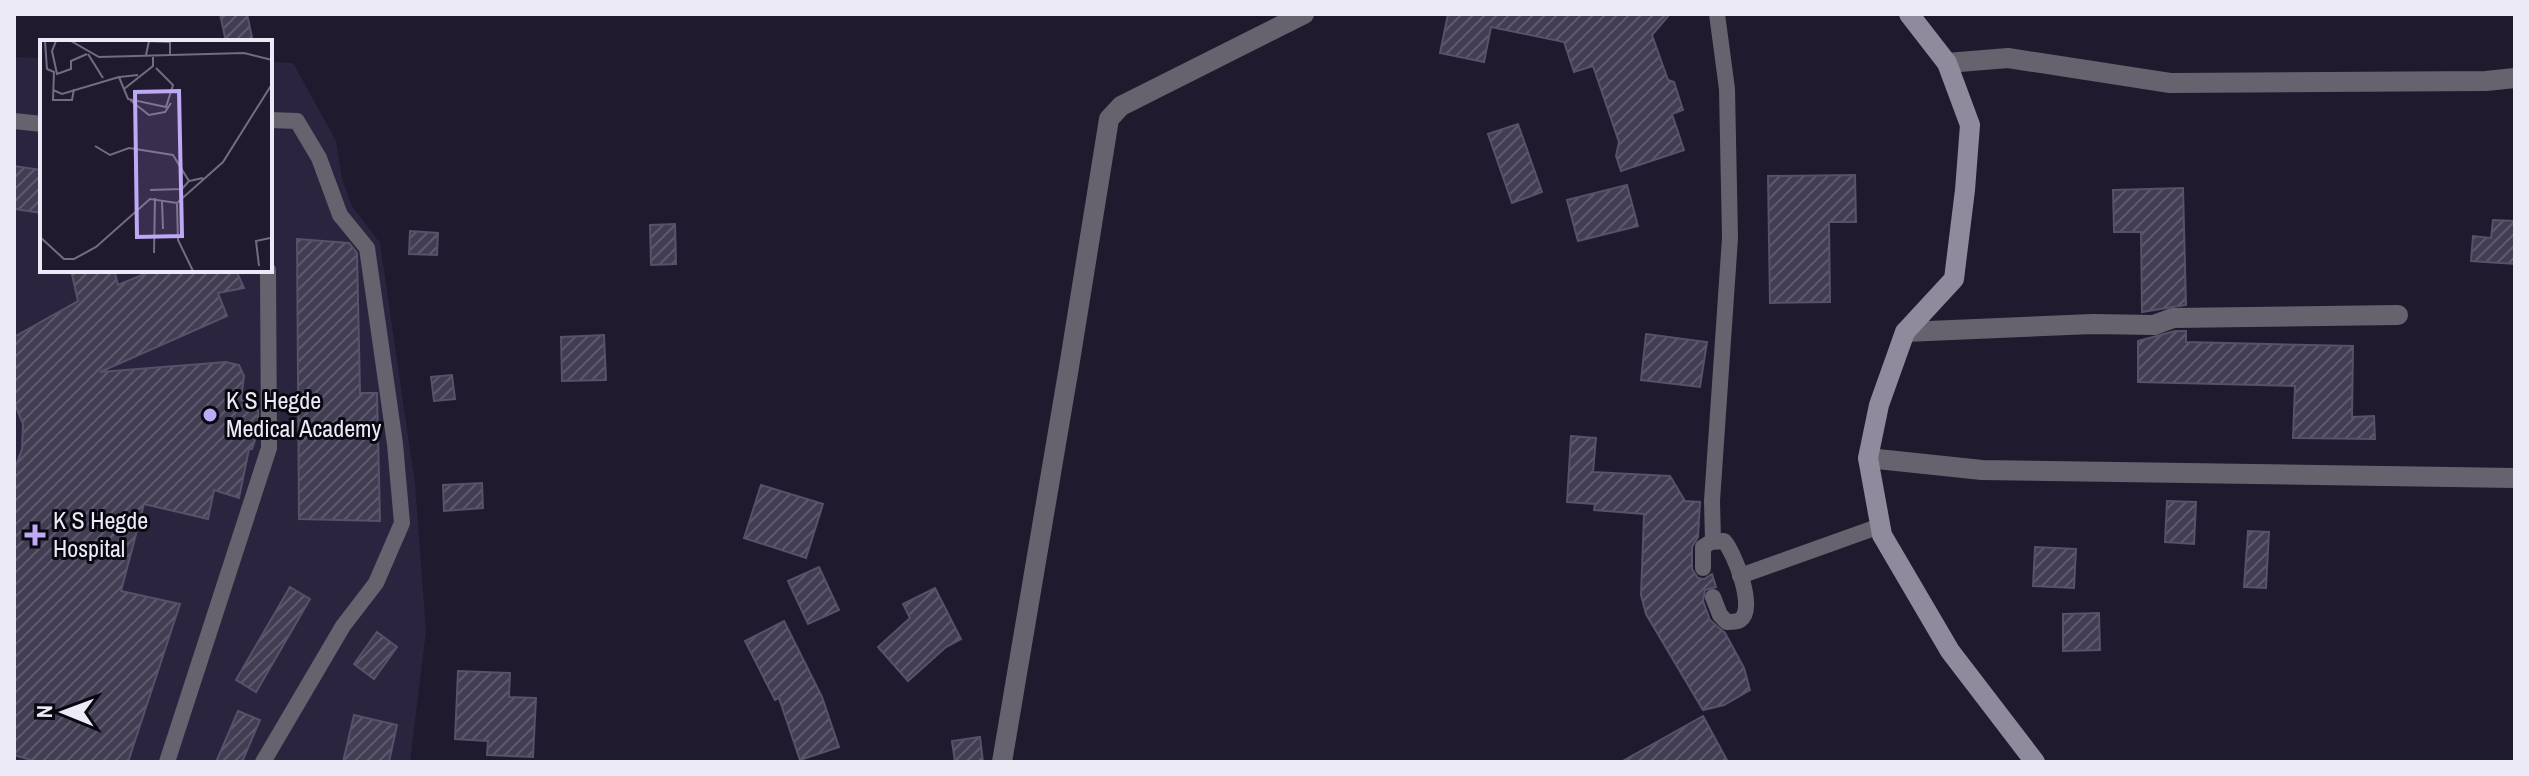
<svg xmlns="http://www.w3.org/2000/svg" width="2529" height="776" font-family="'Archivo Narrow',sans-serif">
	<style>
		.built { fill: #2b243e }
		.building { fill: url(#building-hatch); stroke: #575169; stroke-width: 2 }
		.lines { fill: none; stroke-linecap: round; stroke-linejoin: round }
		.lane { stroke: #66636f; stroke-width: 16 }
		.street { stroke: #66636f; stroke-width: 20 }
		.secondary { stroke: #8f8b9d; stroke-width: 20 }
		.poi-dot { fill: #bda9f5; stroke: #09070f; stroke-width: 3 }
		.labels { text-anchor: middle; stroke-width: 6; stroke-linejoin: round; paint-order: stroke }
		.poi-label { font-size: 24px; fill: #edeaf8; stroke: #09070f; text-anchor: start }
		.inset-road { fill: none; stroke: #726d7f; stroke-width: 2 }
		.view { fill: #bda9f5; fill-opacity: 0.15; stroke: #bda9f5; stroke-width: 4 }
		.inset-edge { fill: none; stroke: #edeaf8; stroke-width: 4 }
	</style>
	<defs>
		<pattern id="building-hatch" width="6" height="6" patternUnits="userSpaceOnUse" patternTransform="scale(2)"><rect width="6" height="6" fill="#433d54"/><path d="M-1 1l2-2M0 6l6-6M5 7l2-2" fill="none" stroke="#5e596d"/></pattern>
	</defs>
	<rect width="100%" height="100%" fill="#201a2f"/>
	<path class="built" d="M 14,57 L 42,58 L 42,270 L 270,270 L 270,62 L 293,63 L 336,141 L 342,179 L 352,206 L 380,243 L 415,484 L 426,631 L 410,762 L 14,762 Z"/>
	<path class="building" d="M 220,14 L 247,14 L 253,42 L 226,42 Z
		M 1448,14 L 1670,14 L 1652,35 L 1668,80 L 1674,82 L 1683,110 L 1672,114 L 1684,150 L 1621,171 L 1616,156 L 1619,142 L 1593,66 L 1574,72 L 1564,42 L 1491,27 L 1484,62 L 1440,53 Z
		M 1518,124 L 1542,192 L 1512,203 L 1488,134 Z
		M 14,166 L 42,170 L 42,213 L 14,209 Z
		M 1855,175 L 1856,222 L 1829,222 L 1830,302 L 1770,303 L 1768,176 Z
		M 1627,185 L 1638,226 L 1578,241 L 1567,200 Z
		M 2183,188 L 2186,305 L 2142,312 L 2141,232 L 2114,232 L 2113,190 Z
		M 2493,220 L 2515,221 L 2515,264 L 2471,261 L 2473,236 L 2491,238 Z
		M 675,224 L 676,264 L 651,265 L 650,225 Z
		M 410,231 L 438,233 L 437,255 L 409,254 Z
		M 297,239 L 349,243 L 357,253 L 360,393 L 377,393 L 380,521 L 299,519 Z
		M 71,270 L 114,270 L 118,285 L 154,270 L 236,270 L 244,288 L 218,293 L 227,316 L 100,372 L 226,362 L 239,365 L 244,376 L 241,400 L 254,404 L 258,410 L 258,431 L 252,449 L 249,449 L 239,498 L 214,490 L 208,519 L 144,504 L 121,591 L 180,604 L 128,762 L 38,762 L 14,755 L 14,471 L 22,449 L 23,424 L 14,402 L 14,337 L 78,301 Z
		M 2175,331 L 2186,331 L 2186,342 L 2353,346 L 2352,417 L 2374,416 L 2375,439 L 2293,438 L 2295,386 L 2138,382 L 2138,341 Z
		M 1646,334 L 1707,342 L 1700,387 L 1641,380 Z
		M 604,335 L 606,380 L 562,381 L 561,337 Z
		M 452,375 L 455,399 L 434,401 L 431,377 Z
		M 1571,436 L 1596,438 L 1593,472 L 1670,476 L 1685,501 L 1700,502 L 1698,537 L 1692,547 L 1692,569 L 1698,578 L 1704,579 L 1712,574 L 1716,587 L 1705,590 L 1703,601 L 1710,620 L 1725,633 L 1744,668 L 1750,690 L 1724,705 L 1703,710 L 1646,614 L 1641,595 L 1644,514 L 1594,510 L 1595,504 L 1567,502 Z
		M 482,483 L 483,508 L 444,511 L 443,485 Z
		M 761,485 L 823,504 L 806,558 L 744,538 Z
		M 2167,501 L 2196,502 L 2194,544 L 2165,542 Z
		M 2248,531 L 2269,532 L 2266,588 L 2244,587 Z
		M 2035,547 L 2076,549 L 2074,588 L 2033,586 Z
		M 819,567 L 839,610 L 808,624 L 788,581 Z
		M 290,587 L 310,599 L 256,692 L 236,680 Z
		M 935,588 L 961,639 L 946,647 L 908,681 L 878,647 L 910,618 L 903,604 Z
		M 2099,613 L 2100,650 L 2063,651 L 2063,614 Z
		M 784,621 L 822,697 L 839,747 L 800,760 L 779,698 L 775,700 L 745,641 Z
		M 377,632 L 397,647 L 374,679 L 354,664 Z
		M 458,671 L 510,673 L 509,697 L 536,698 L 533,757 L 487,755 L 488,741 L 455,739 Z
		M 238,711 L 260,720 L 242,762 L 216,762 Z
		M 354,715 L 397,725 L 389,762 L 343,762 Z
		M 1703,716 L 1728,762 L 1621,762 Z
		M 980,737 L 983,762 L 955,762 L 952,741 Z"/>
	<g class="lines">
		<path class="lane" d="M 14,121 L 42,124
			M 1713,541 L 1712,501 L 1730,238 L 1727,89 L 1717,14
			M 1703,568 L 1703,547 L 1711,542 L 1724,541 C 1734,552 1757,609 1740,620 C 1737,622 1731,622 1727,622 L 1720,615 L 1713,597
			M 1740,576 L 1880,526
			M 167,762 L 269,448 L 268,270
			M 263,762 L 343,626 L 376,583 L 402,523 L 395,444 L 367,248 L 340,215 L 319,158 L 297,121 L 270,120"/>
		<path class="street" d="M 1947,63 L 2008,58 L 2170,83 L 2486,81 L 2515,78
			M 1905,332 L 2093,324 L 2154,325 L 2173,318 L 2398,315
			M 1868,458 L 1982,470 L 2515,478
			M 1002,762 L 1069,367 L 1109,119 L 1121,106 L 1304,14"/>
		<path class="secondary" d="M 1909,14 L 1947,63 L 1970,125 L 1965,190 L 1954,279 L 1905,332 L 1879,405 L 1868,458 L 1882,535 L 1950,651 L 2035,762"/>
	</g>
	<g class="poi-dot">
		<circle cx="210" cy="415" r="8"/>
		<path d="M31 523h8v8h8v8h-8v8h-8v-8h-8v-8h8z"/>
	</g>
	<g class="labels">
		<g class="poi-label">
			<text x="226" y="409">K S Hegde<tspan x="226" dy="28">Medical Academy</tspan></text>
			<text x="53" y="529">K S Hegde<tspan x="53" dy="28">Hospital</tspan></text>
		</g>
	</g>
	<g transform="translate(40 40)">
		<rect width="232" height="232" fill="#201a2f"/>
		<path class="inset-road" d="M 5,1 L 7,29 L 14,32 L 13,60 L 32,60 L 34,49M 16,1 L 12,11 L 17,34 L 31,29 L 31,21 L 47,14M 31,1 L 59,17 L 204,13 L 232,20M 48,14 L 63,38M 106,15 L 109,1 L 130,2 L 130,16M 98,35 L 79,37 L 88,59 L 126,67 L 133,45 L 116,28M 84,49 L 113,26 L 113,17M 13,50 L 22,54 L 79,37M 90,60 L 109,75 L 125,72 L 131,63M 55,106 L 70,115 L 89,108 L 133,115 L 149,141 L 163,138M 110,150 L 142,149 L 149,141M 122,162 L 123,189M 137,164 L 138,200 L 153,231M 0,197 L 24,219 L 34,219 L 56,207 L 110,159 L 137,163 L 183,122 L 232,44M 114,213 L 115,158M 219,226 L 216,201 L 230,198"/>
		<path class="view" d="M 139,51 L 142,196 L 97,197 L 95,52 Z"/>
		<rect width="232" height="232" class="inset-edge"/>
	</g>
	<rect width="2529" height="776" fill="none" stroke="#edeaf8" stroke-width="32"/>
	<g transform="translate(64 712) rotate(271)" stroke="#09070f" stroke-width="6" paint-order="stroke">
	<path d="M0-6L14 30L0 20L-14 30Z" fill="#edeaf8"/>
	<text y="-12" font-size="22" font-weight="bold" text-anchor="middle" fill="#edeaf8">N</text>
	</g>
</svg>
